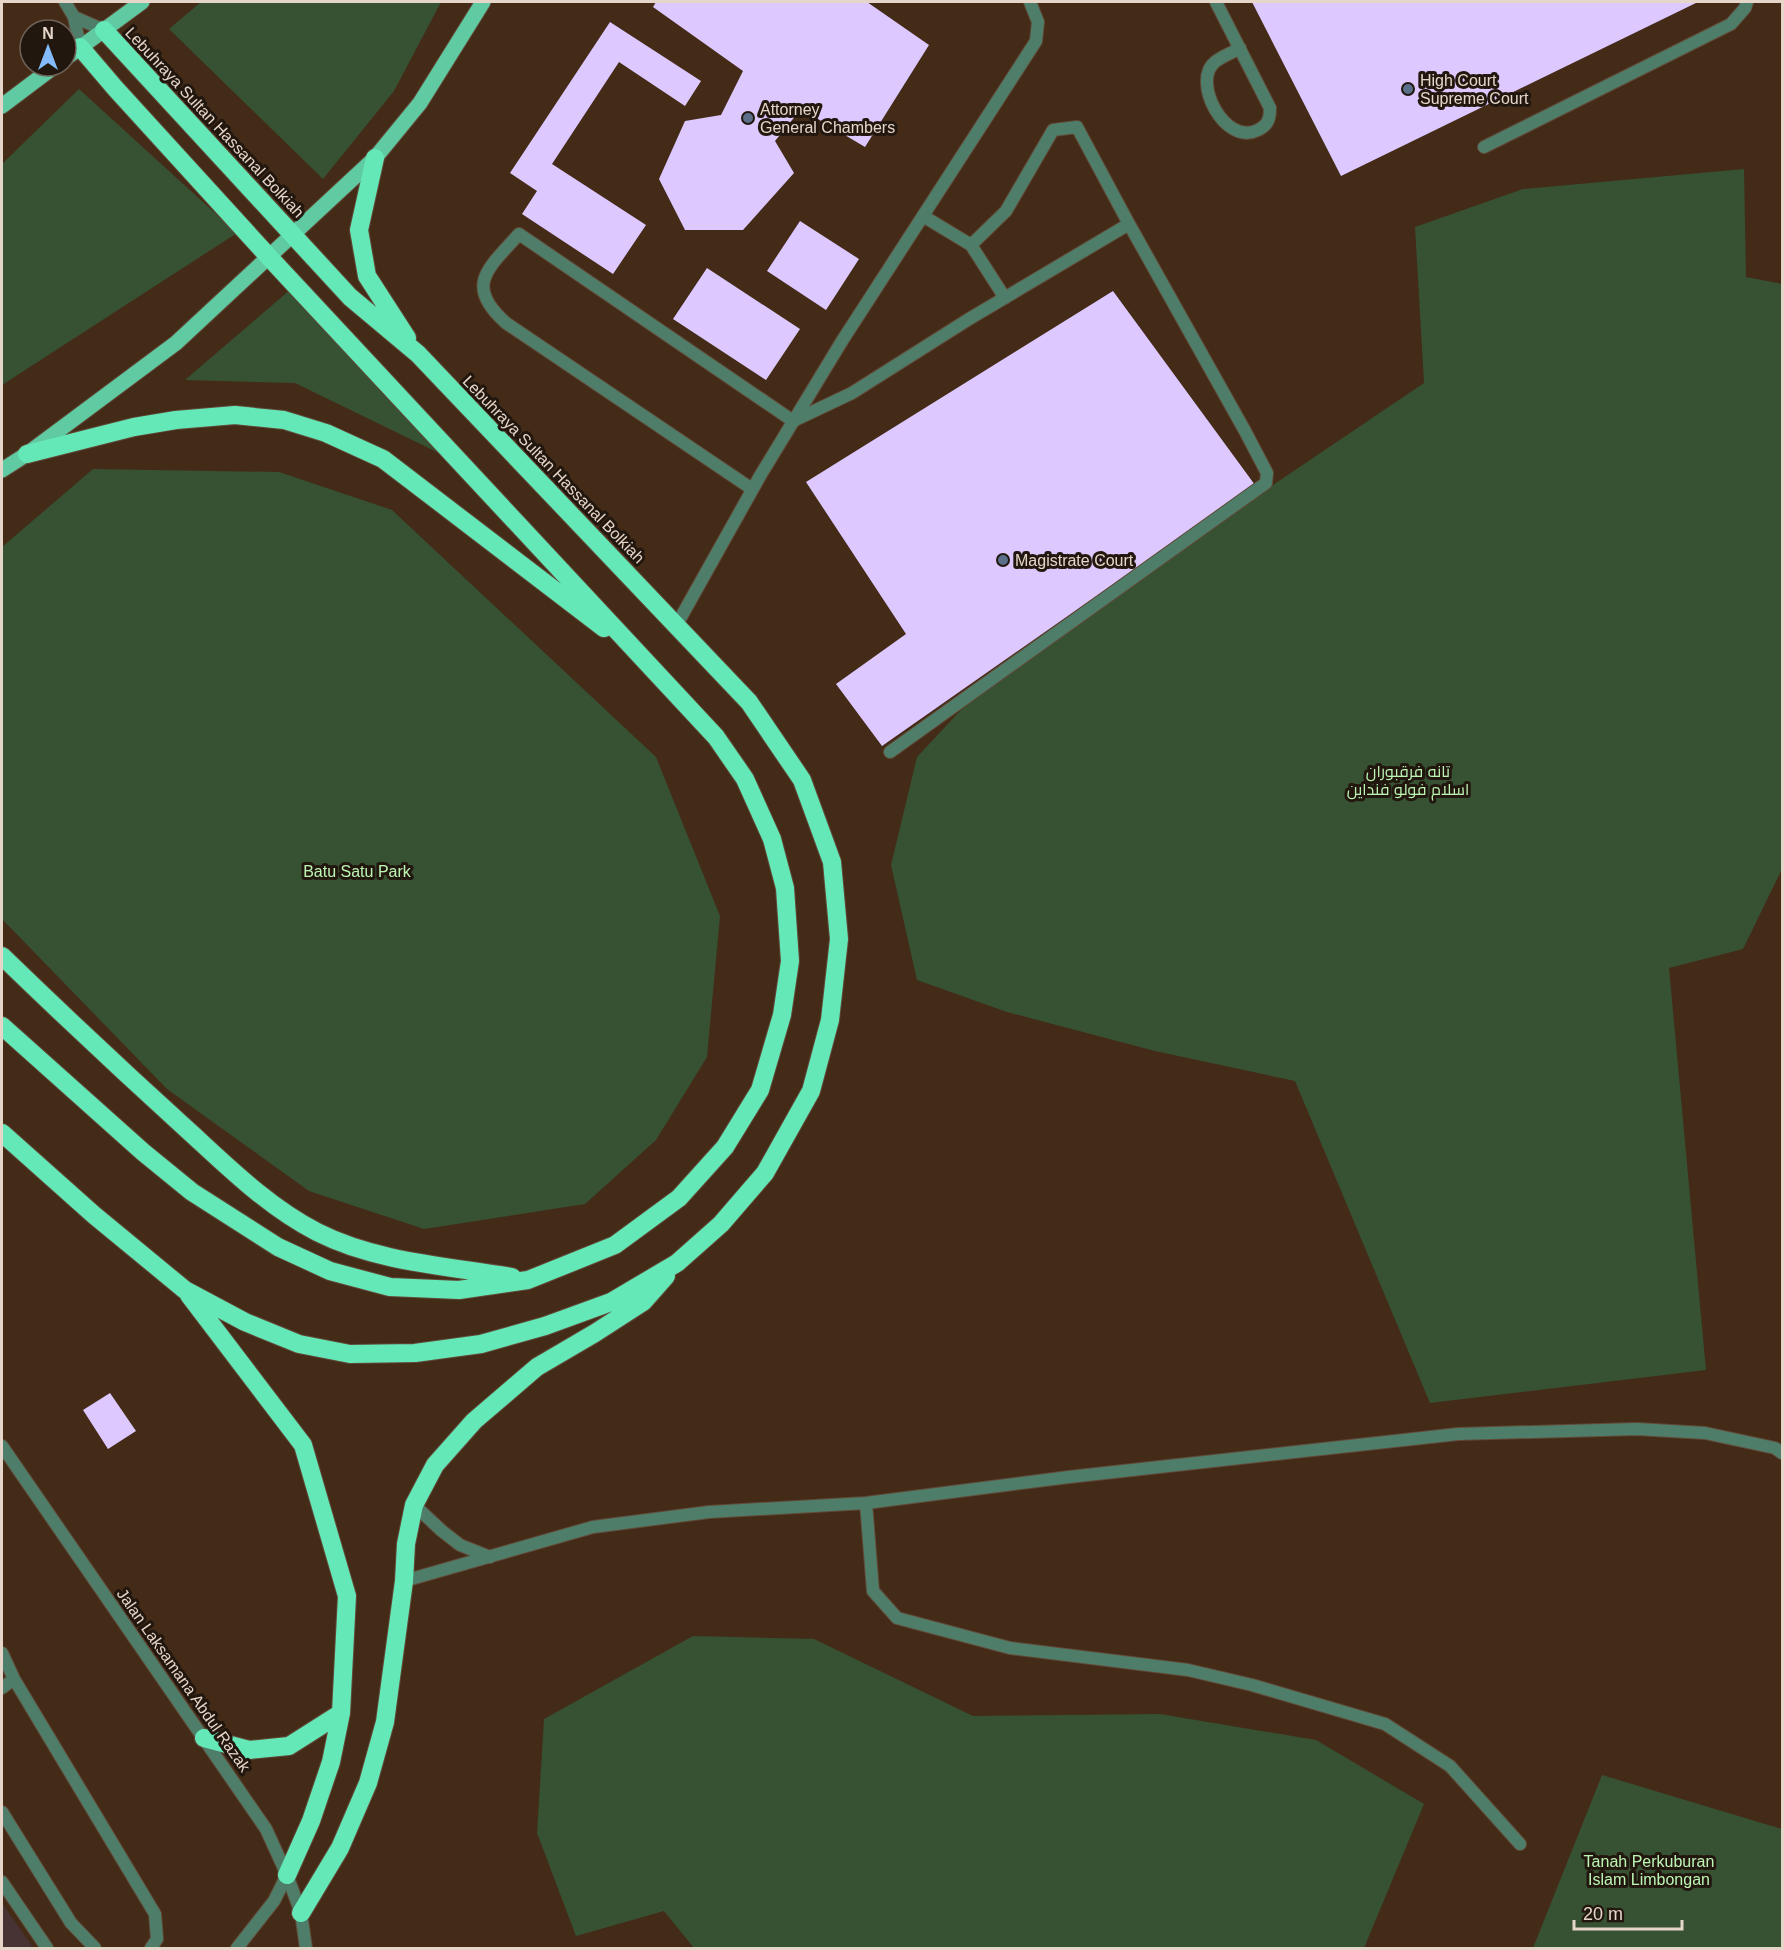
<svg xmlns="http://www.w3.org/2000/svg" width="1784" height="1950" font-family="Helvetica,Cairo,sans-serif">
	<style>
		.commercial { fill: #483334 }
		.green { fill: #375133 }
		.building { fill: #ddc9ff }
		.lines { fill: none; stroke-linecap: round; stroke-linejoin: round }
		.service-casing { stroke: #614a38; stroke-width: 14 }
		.minor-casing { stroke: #614a38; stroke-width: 14 }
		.primary-casing { stroke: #614a38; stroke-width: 17 }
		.motorway-casing { stroke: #614a38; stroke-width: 20 }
		.service { stroke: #4e7e6a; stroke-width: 12 }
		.minor { stroke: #4e7e6a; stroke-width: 12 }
		.primary { stroke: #60caa2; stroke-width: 15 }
		.motorway { stroke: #65e8b8; stroke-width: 18 }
		.service-dot { fill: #5c6f8a; stroke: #22170e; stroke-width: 2 }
		.labels { text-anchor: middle; stroke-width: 6; stroke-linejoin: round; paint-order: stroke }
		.poi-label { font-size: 16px; fill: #e6d5c9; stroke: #22170e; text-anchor: start }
		.street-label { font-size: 16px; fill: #e6d5c9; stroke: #22170e }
		.park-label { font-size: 16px; fill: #bcf5b3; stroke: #22170e }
	</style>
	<rect width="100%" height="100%" fill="#442b18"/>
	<path class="commercial" d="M 2,1903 L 33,1948 L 2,1948 Z"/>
	<path class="green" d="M 201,2 L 441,2 L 394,91 L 323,179 L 169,29 Z
		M 79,89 L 237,233 L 2,385 L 2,164 Z
		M 1744,169 L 1746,277 L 1782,284 L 1782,869 L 1743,949 L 1669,968 L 1706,1370 L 1430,1403 L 1295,1081 L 1155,1051 L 1007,1012 L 917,980 L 891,865 L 917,757 L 974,696 L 1113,593 L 1424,383 L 1415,227 L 1523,189 Z
		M 291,289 L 443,455 L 295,383 L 185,380 Z
		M 93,469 L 279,472 L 392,510 L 656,757 L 720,916 L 707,1057 L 656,1140 L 585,1204 L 424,1229 L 309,1191 L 167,1089 L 2,919 L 2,547 Z
		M 693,1636 L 814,1639 L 973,1716 L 1160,1714 L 1316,1740 L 1424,1804 L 1364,1948 L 694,1948 L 664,1911 L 576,1936 L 537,1833 L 544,1719 Z
		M 1602,1775 L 1782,1829 L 1782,1948 L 1533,1948 Z"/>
	<path class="building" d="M 656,2 L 867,2 L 929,45 L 865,147 L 801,109 L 775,141 L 794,173 L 743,230 L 685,230 L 659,179 L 685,121 L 721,115 L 743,71 L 653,7 Z
		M 1252,2 L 1698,2 L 1341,176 Z
		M 610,22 L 701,81 L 685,106 L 619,62 L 552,164 L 646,225 L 613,274 L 522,214 L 537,191 L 510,173 Z
		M 800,221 L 859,259 L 826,310 L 767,271 Z
		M 707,268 L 800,329 L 766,380 L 673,319 Z
		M 1113,291 L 1255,485 L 882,746 L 836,684 L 906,634 L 806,482 Z
		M 110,1393 L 136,1431 L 108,1449 L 83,1410 Z"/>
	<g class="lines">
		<g class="service-casing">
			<path id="service" d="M 65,2 L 74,17
				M 1216,2 L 1270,108 C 1270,119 1268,125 1258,130 C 1225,147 1191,81 1215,62 C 1222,56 1232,53 1240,48
				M 1484,147 L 1731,24 L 1745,8 L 1747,2
				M 923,216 L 971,245
				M 752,489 L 506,323 C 463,285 489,268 519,234 L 793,421 L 852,393 L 969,319 L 1129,224 L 1077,127 L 1053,130 L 1006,211 L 971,245 L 1005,298
				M 890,752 L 1266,483 L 1267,473 L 1245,431 L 1129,224
				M 866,1503 L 873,1591 L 897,1618 L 1010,1648 L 1188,1670 L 1252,1685 L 1385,1724 L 1450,1766 L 1520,1844
				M 414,1505 L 442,1531 L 460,1545 L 490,1557
				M 404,1581 L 593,1527 L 709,1512 L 866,1503 L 1069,1477 L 1458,1434 L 1637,1429 L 1705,1433 L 1775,1448 L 1782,1453
				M 2,1653 L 14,1679 L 155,1914 L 157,1939 L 151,1948
				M 2,1688 L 14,1679
				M 2,1812 L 71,1923 L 95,1948
				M 2,1882 L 47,1948
				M 237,1948 L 274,1901 L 287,1875"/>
		</g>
		<g class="minor-casing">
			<path id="minor" d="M 74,17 L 104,30
				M 74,17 L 80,47
				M 676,626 L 760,476 L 842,341 L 1036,41 L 1038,22 L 1030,2
				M 2,1446 L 266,1829 L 287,1875 L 301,1913 L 306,1948"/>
		</g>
		<g class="primary-casing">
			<path id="primary" d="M 66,58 L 142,2
				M 2,106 L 55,66
				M 2,470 L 27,454 L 176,343 L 375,158 L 420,103 L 483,2"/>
		</g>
		<g class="motorway-casing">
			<path id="motorway" d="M 375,158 L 359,230 L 367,276 L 407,338
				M 27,454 L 134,427 L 176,420 L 235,415 L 284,420 L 326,433 L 383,459 L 604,628
				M 2,956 C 64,1016 127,1075 192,1134 C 230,1169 270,1208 317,1232 C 376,1262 447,1266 512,1277
				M 2,1026 L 143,1152 L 192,1192 L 278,1247 L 330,1271 L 390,1287 L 459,1290 L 528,1280 L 615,1245 L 679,1198 L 725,1147 L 760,1090 L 782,1015 L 790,961 L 785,888 L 772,839 L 745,779 L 716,737 L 269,257 L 115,88 L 80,47
				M 2,1133 L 94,1215 L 185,1290 L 245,1322 L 299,1344 L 350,1354 L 415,1353 L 481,1344 L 545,1326 L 611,1302 L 677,1263 L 721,1224 L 765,1173 L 811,1091 L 830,1020 L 839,939 L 832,862 L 802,780 L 749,702 L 418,354 L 350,297 L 104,30
				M 189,1295 L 303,1445 L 347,1596 L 341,1713 L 331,1762 L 311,1821 L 287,1875
				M 204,1738 L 249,1750 L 289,1746 L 341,1713
				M 301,1913 L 340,1848 L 368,1783 L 385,1722 L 404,1581 L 406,1544 L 414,1505 L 435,1465 L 474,1421 L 537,1367 L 595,1333 L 643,1302 L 666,1276"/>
		</g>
		<use href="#service" class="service"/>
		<use href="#minor" class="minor"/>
		<use href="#primary" class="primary"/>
		<use href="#motorway" class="motorway"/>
	</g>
	<g class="service-dot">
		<circle cx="1408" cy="89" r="6"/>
		<circle cx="748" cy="118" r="6"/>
		<circle cx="1003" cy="560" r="6"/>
	</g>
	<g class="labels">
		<g class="poi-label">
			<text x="1420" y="86">High Court<tspan x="1420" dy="18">Supreme Court</tspan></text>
			<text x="760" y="115">Attorney<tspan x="760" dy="18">General Chambers</tspan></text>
			<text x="1015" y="566">Magistrate Court</text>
		</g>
		<g class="street-label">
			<text transform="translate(215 122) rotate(47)" y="6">Lebuhraya Sultan Hassanal Bolkiah</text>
			<text transform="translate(554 469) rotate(46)" y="6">Lebuhraya Sultan Hassanal Bolkiah</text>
			<text transform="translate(184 1680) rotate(55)" y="6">Jalan Laksamana Abdul Razak</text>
		</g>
		<g class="park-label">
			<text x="1408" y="777">تانه فرقبوران<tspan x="1408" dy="18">اسلام فولو فنداين</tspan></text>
			<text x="357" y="877">Batu Satu Park</text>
			<text x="1649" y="1867">Tanah Perkuburan<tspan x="1649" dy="18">Islam Limbongan</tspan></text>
		</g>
	</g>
	<rect width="1784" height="1950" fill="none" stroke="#e6d5c9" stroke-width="6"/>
	<g transform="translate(48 48)"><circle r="28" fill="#22170e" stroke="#706359" stroke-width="1.5"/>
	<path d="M0-4.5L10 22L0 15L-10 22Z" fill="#84bcfb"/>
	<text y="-9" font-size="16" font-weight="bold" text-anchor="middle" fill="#e6d5c9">N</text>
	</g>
	<path d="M1574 1920v9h108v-9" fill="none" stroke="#e6d5c9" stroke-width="3"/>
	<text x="1583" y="1920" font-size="18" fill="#e6d5c9" stroke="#22170e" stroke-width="4.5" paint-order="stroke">20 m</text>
</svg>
